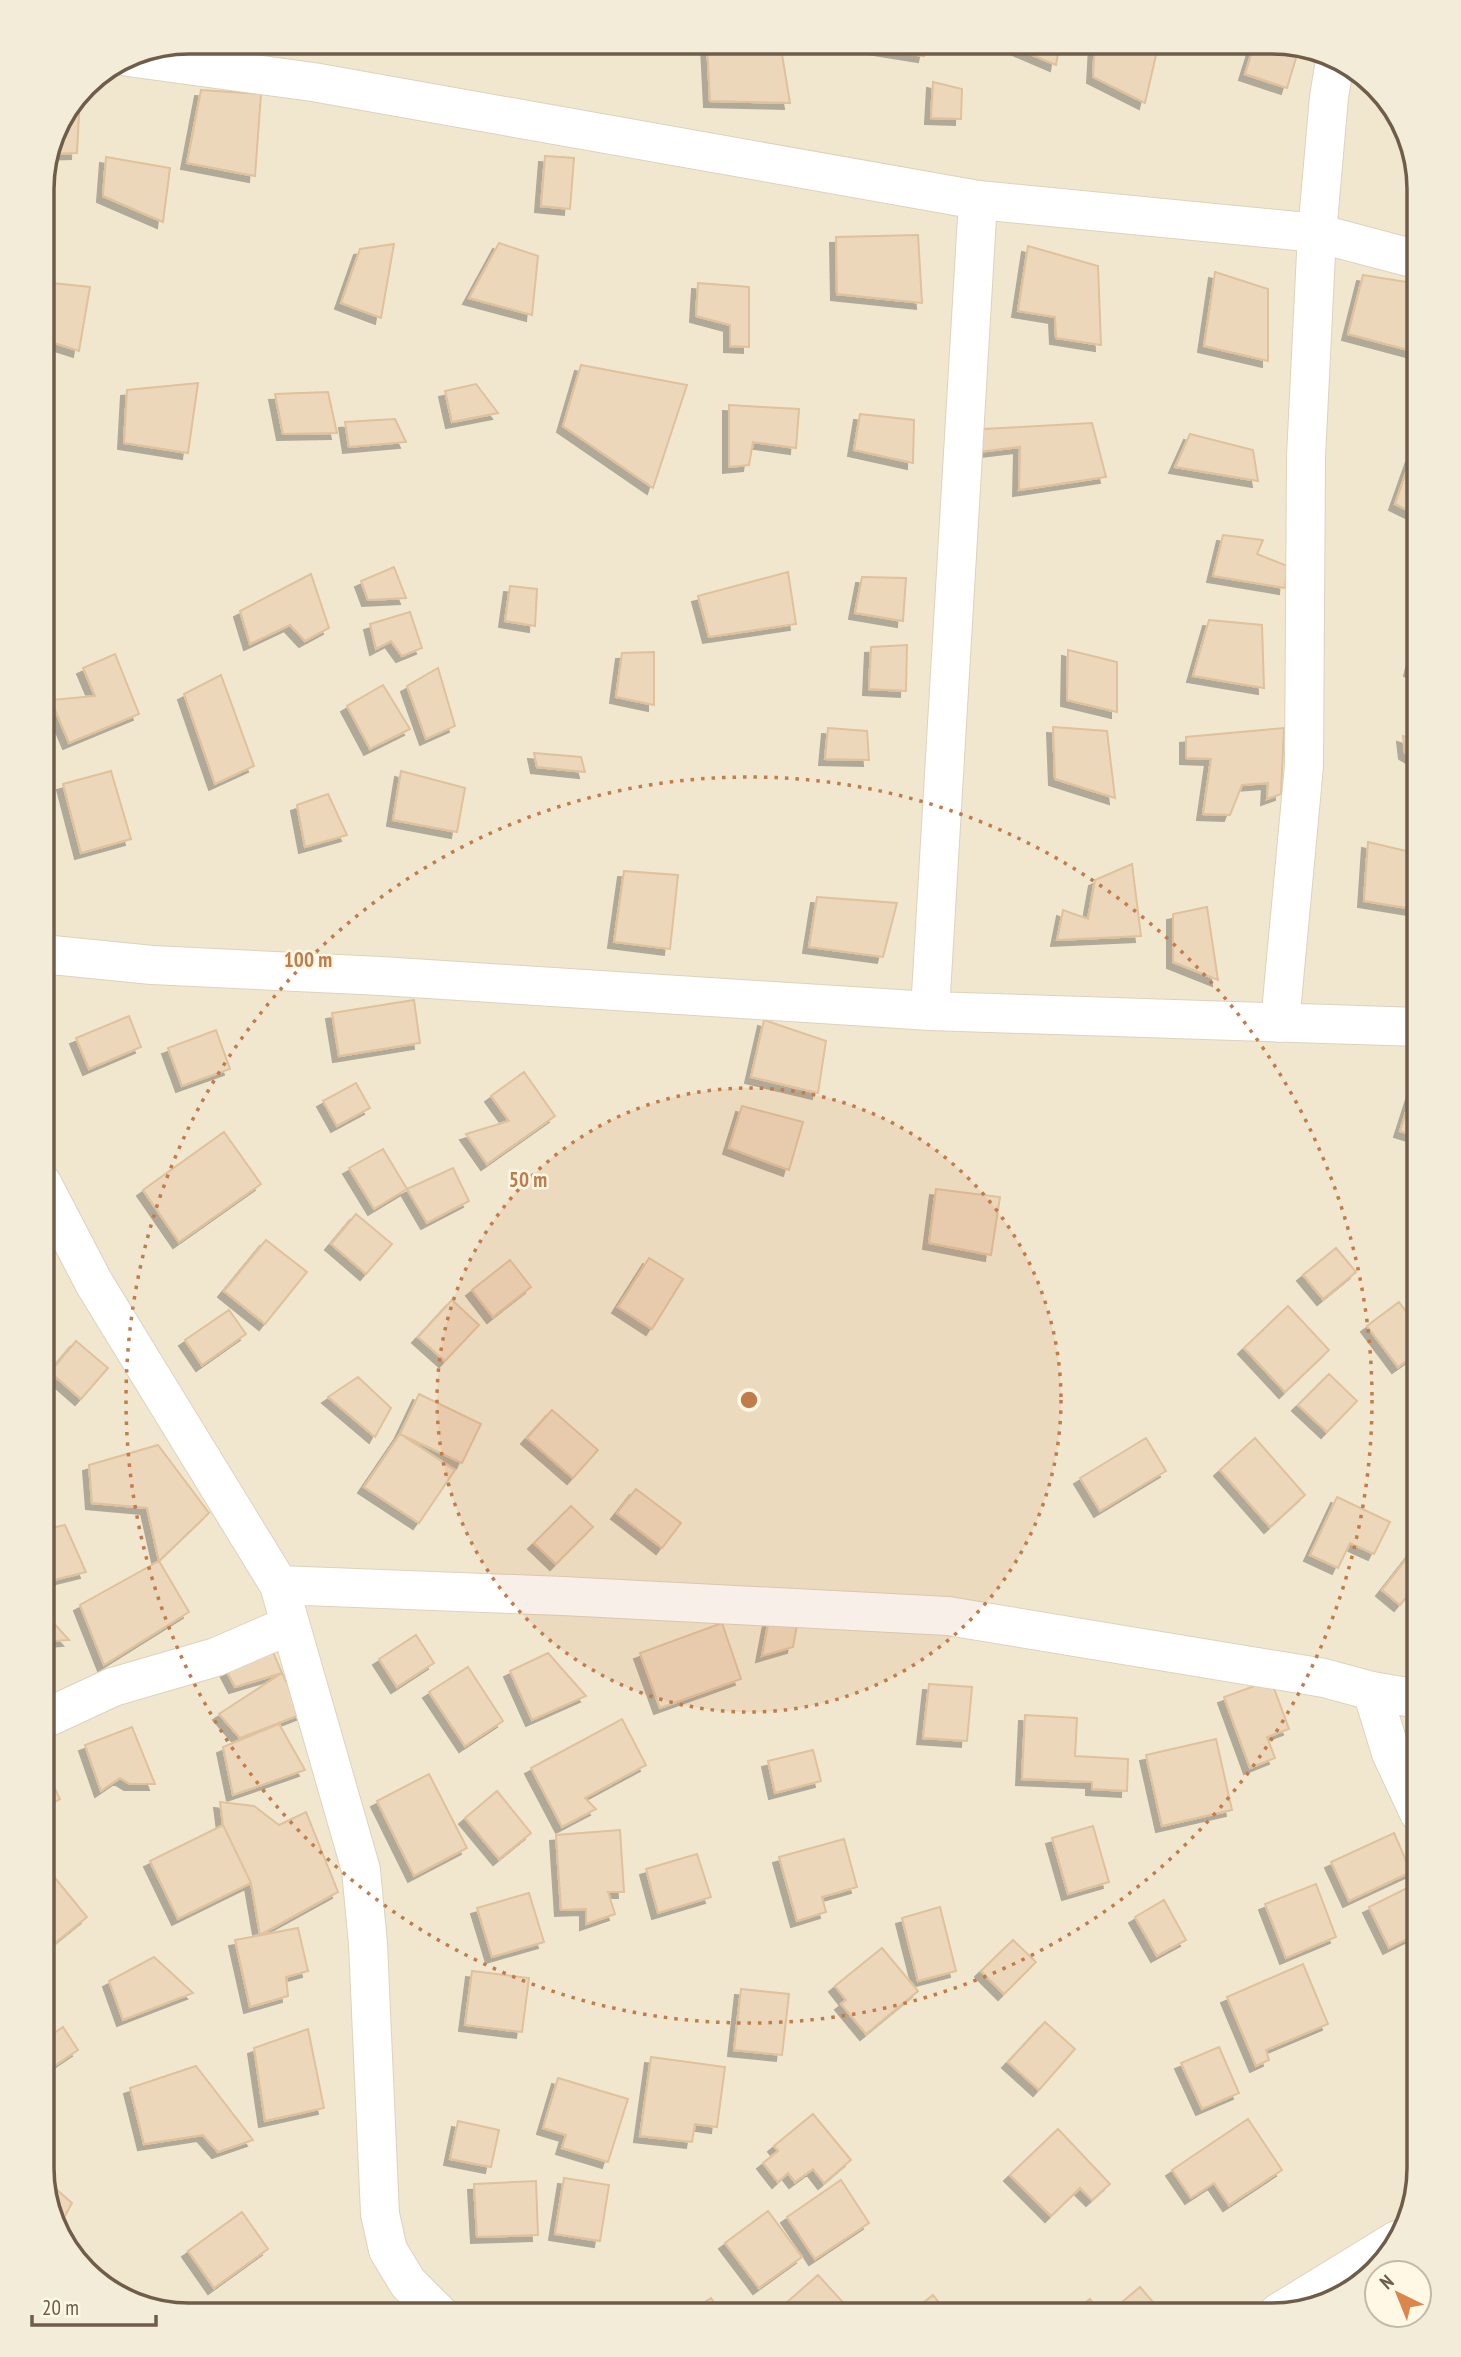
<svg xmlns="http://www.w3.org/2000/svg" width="1461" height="2357" font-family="'PT Sans Narrow',sans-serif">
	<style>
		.residential { fill: #f1e7cf }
		.building { fill: #edd7ba; stroke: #dfc19b; stroke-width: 2; filter: url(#shadow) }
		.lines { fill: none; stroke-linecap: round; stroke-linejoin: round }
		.street-casing { stroke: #ddd2bd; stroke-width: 40 }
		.street { stroke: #fff; stroke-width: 38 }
		.ring { fill: none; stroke: #c27c4b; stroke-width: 3.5; stroke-dasharray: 3.5 7 }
		.rim { fill: none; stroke: #6f5d49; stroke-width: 3.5 }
		.centre { fill: #c27c4b; stroke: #fef8e5; stroke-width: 3.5 }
		.ring-label { font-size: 21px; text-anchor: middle; font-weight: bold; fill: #c27c4b; stroke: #fef8e5; stroke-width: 5; stroke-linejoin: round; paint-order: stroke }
	</style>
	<defs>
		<filter id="shadow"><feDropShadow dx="-6" dy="6" stdDeviation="0" flood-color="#0004"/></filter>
	</defs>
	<rect width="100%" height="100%" fill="#faf5e0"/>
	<path class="residential" d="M 190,42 L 1282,42 L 1354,67 L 1404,124 L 1419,190 L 1419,2168 L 1394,2249 L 1337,2300 L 1271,2315 L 180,2315 L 108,2290 L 57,2233 L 42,2167 L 42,180 L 53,133 L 86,85 L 133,53 Z"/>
	<path class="building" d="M 707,42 L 780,42 L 790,103 L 710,101 Z
		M 875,42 L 927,42 L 924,56 L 873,48 Z
		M 1010,42 L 1060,42 L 1056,65 L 1009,45 Z
		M 1095,42 L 1159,42 L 1145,103 L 1093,77 Z
		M 1255,42 L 1282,42 L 1299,48 L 1287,88 L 1245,74 Z
		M 933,82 L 962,89 L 961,119 L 931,118 Z
		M 201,90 L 261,94 L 255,176 L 187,163 Z
		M 80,94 L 77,153 L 48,154 L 53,133 Z
		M 545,156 L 574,158 L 570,209 L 541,206 Z
		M 106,157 L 170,168 L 163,222 L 103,196 Z
		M 918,235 L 922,303 L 837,294 L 836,237 Z
		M 499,243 L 538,256 L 532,315 L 469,298 Z
		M 394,244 L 381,318 L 341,303 L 360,249 Z
		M 1028,246 L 1098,266 L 1101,345 L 1056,338 L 1055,317 L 1018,311 Z
		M 1215,272 L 1268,289 L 1268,361 L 1204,346 Z
		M 1363,275 L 1419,284 L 1419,353 L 1348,334 Z
		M 42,282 L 90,287 L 79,351 L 42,339 Z
		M 698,283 L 749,287 L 749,347 L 730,346 L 730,325 L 696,316 Z
		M 581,365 L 687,385 L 653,488 L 563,426 Z
		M 198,383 L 188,453 L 124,443 L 127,390 Z
		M 476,384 L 498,413 L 452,422 L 445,391 Z
		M 328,392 L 337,433 L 283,434 L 275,394 Z
		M 729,405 L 799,409 L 796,448 L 753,442 L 749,465 L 729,467 Z
		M 860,414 L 914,420 L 913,463 L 854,450 Z
		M 395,419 L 406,442 L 349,447 L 345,422 Z
		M 1092,423 L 1106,477 L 1019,490 L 1020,447 L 978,452 L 983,429 Z
		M 1190,434 L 1253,450 L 1258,481 L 1175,467 Z
		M 1413,453 L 1419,457 L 1419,516 L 1395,504 Z
		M 1223,535 L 1263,540 L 1257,554 L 1287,566 L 1285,588 L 1213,576 Z
		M 394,567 L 406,598 L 368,600 L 361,581 Z
		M 788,572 L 796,624 L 709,637 L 698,596 Z
		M 311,574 L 329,628 L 305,641 L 290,625 L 250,644 L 240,611 Z
		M 862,577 L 906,578 L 903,621 L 855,613 Z
		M 510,586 L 537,589 L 535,626 L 505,621 Z
		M 410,612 L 422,648 L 402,656 L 391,641 L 376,649 L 370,624 Z
		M 1209,620 L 1262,625 L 1264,688 L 1193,676 Z
		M 1419,634 L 1419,675 L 1410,670 Z
		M 907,645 L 906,691 L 869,689 L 871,647 Z
		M 1068,650 L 1117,662 L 1117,712 L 1067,700 Z
		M 654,652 L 654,705 L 616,697 L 622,653 Z
		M 115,654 L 139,714 L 69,743 L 51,700 L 95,696 L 83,668 Z
		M 438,668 L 455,726 L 426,739 L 407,686 Z
		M 221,675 L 254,766 L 215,784 L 184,694 Z
		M 383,685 L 410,729 L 370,749 L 347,706 Z
		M 1053,727 L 1107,731 L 1115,798 L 1055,779 Z
		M 828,728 L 867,731 L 869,760 L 825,759 Z
		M 1284,728 L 1281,794 L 1267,799 L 1268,783 L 1242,785 L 1230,815 L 1203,814 L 1211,759 L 1186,758 L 1186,737 Z
		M 1403,736 L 1419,741 L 1419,761 L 1405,753 Z
		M 534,753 L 581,757 L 585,772 L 537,767 Z
		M 111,771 L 131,839 L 81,853 L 63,784 Z
		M 401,771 L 465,788 L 457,832 L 393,820 Z
		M 328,794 L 347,835 L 305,847 L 297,805 Z
		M 1368,842 L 1419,854 L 1419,910 L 1364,901 Z
		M 1132,864 L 1141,936 L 1057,940 L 1063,910 L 1088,919 L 1095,880 Z
		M 624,871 L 678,875 L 670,949 L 614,942 Z
		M 817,897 L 897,903 L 883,957 L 809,947 Z
		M 1207,907 L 1218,980 L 1173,962 L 1173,914 Z
		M 414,1000 L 420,1043 L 339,1056 L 332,1013 Z
		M 129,1016 L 141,1047 L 89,1069 L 76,1038 Z
		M 764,1020 L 826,1041 L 818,1093 L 751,1077 Z
		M 216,1030 L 230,1069 L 182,1086 L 168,1048 Z
		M 524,1072 L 555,1116 L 487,1164 L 466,1134 L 509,1121 L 491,1096 Z
		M 1417,1078 L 1419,1078 L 1419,1137 L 1400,1131 Z
		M 356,1083 L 370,1108 L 337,1126 L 323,1101 Z
		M 742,1106 L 803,1122 L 789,1170 L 729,1148 Z
		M 224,1132 L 261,1184 L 179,1242 L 143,1190 Z
		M 383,1149 L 407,1189 L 374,1209 L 349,1168 Z
		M 453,1168 L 469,1201 L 427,1223 L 407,1189 Z
		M 936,1189 L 1000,1197 L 991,1255 L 929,1243 Z
		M 356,1214 L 392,1244 L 366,1274 L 331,1244 Z
		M 266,1240 L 307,1272 L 265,1324 L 224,1291 Z
		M 1336,1248 L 1356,1272 L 1323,1299 L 1303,1275 Z
		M 649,1258 L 683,1279 L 652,1329 L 618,1307 Z
		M 510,1260 L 531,1287 L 493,1317 L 472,1290 Z
		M 452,1300 L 479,1325 L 445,1361 L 418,1337 Z
		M 1399,1302 L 1419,1329 L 1419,1352 L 1398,1367 L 1367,1326 Z
		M 1288,1306 L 1329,1350 L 1285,1392 L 1244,1348 Z
		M 229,1310 L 246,1334 L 202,1365 L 185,1340 Z
		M 76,1341 L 108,1368 L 81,1399 L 50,1372 Z
		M 1329,1374 L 1357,1401 L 1327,1432 L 1298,1405 Z
		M 358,1377 L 391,1408 L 375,1437 L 328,1397 Z
		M 419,1394 L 481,1424 L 462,1463 L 400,1434 Z
		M 552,1410 L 598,1450 L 573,1478 L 527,1438 Z
		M 400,1434 L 455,1470 L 419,1523 L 364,1487 Z
		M 1146,1438 L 1166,1471 L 1100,1511 L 1080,1478 Z
		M 1255,1438 L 1305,1495 L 1270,1527 L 1220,1470 Z
		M 158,1445 L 209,1513 L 159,1561 L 147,1508 L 92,1503 L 89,1465 Z
		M 636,1489 L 681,1523 L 662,1548 L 617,1513 Z
		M 1337,1497 L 1390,1522 L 1374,1554 L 1350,1543 L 1338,1568 L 1310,1555 Z
		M 571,1506 L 593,1527 L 556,1564 L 534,1543 Z
		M 65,1525 L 86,1572 L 42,1583 L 42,1530 Z
		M 1419,1543 L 1419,1582 L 1400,1605 L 1382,1590 Z
		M 159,1561 L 189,1612 L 104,1665 L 80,1605 Z
		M 42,1610 L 69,1640 L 42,1642 Z
		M 770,1614 L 798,1619 L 793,1647 L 762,1656 Z
		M 722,1623 L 741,1679 L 660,1708 L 640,1653 Z
		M 416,1635 L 434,1663 L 397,1687 L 379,1659 Z
		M 270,1645 L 282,1673 L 235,1687 L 224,1666 Z
		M 548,1653 L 586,1696 L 532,1720 L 510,1671 Z
		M 468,1667 L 503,1721 L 465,1746 L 429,1692 Z
		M 282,1673 L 302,1714 L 240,1738 L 219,1714 Z
		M 1271,1680 L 1289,1729 L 1267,1737 L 1275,1758 L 1250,1768 L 1224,1697 Z
		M 929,1684 L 972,1687 L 967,1741 L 923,1738 Z
		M 1025,1715 L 1077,1718 L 1075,1756 L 1128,1759 L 1127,1791 L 1092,1789 L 1092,1782 L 1022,1779 Z
		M 622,1719 L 646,1765 L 585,1798 L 596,1809 L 562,1827 L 531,1768 Z
		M 279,1724 L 305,1770 L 233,1795 L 223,1747 Z
		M 132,1727 L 155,1784 L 130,1784 L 120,1778 L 101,1791 L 85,1745 Z
		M 1216,1739 L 1232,1810 L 1162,1826 L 1146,1755 Z
		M 813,1750 L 821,1781 L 775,1793 L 768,1761 Z
		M 42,1762 L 60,1799 L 42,1809 Z
		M 429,1774 L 467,1848 L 414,1876 L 377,1801 Z
		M 497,1791 L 531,1833 L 499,1859 L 465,1818 Z
		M 220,1802 L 254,1806 L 279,1825 L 306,1812 L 338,1892 L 260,1935 L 251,1883 L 223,1825 Z
		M 223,1825 L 251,1883 L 178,1919 L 150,1861 Z
		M 1093,1826 L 1109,1882 L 1068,1894 L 1052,1838 Z
		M 620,1830 L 624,1892 L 608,1892 L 615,1914 L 586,1924 L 586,1909 L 561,1910 L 556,1835 Z
		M 1394,1833 L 1411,1872 L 1349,1901 L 1331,1862 Z
		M 844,1839 L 857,1887 L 822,1897 L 826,1912 L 797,1921 L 779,1857 Z
		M 697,1854 L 711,1897 L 658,1913 L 646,1869 Z
		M 55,1878 L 87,1917 L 44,1952 L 42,1949 L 42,1888 Z
		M 1419,1882 L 1419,1933 L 1389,1948 L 1369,1907 Z
		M 1316,1884 L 1336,1937 L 1286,1958 L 1265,1904 Z
		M 529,1893 L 544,1942 L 492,1957 L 477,1908 Z
		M 1164,1900 L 1186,1940 L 1157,1956 L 1135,1917 Z
		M 940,1907 L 956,1971 L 918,1981 L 902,1918 Z
		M 298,1928 L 308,1971 L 286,1977 L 288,1996 L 250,2007 L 235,1940 Z
		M 1013,1940 L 1036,1962 L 1004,1994 L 981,1971 Z
		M 882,1948 L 918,1991 L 866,2034 L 841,2004 L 846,2000 L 835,1986 Z
		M 154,1957 L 193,1993 L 123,2020 L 109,1981 Z
		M 1303,1964 L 1328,2024 L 1266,2050 L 1269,2060 L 1256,2066 L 1227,1997 Z
		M 472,1971 L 529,1978 L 522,2032 L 465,2025 Z
		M 741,1989 L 789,1994 L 782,2055 L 734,2050 Z
		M 1045,2022 L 1075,2049 L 1039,2090 L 1008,2062 Z
		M 63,2027 L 78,2050 L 44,2073 L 42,2041 Z
		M 308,2029 L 324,2108 L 265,2121 L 254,2048 Z
		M 1219,2047 L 1239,2093 L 1202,2109 L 1181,2063 Z
		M 651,2057 L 725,2067 L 717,2127 L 695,2124 L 692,2142 L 640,2136 Z
		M 196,2066 L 253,2140 L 218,2152 L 203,2135 L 144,2144 L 130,2088 Z
		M 558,2078 L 628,2099 L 608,2162 L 562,2148 L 566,2135 L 543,2128 Z
		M 813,2114 L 851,2160 L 824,2183 L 813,2169 L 795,2182 L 788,2173 L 778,2182 L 763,2163 L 778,2151 L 774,2146 Z
		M 1248,2119 L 1282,2170 L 1229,2205 L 1214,2183 L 1191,2198 L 1172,2170 Z
		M 458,2121 L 499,2130 L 491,2167 L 450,2159 Z
		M 1058,2129 L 1110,2184 L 1092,2200 L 1080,2188 L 1051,2216 L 1010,2175 Z
		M 564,2178 L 609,2185 L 600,2241 L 555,2234 Z
		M 841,2180 L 869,2223 L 815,2259 L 787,2217 Z
		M 536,2181 L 538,2235 L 477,2237 L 474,2184 Z
		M 49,2183 L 72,2203 L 57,2231 L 68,2245 L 57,2233 L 46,2186 Z
		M 768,2211 L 802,2257 L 759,2288 L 725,2243 Z
		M 242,2212 L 268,2249 L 214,2288 L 188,2251 Z
		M 818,2275 L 849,2309 L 843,2315 L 780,2315 L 777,2311 Z
		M 1140,2287 L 1158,2308 L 1150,2315 L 1123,2315 L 1116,2307 Z
		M 933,2295 L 949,2315 L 908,2315 Z
		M 711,2298 L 722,2315 L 684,2315 Z
		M 1090,2299 L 1102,2315 L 1069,2315 Z"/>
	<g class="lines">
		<g class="street-casing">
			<path id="street" d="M 128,57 L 313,82 L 978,200 L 1317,233 L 1419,260
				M 42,954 L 152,965 L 381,976 L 930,1011 L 1419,1027
				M 930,1011 L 978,200
				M 1280,1023 L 1304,766 L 1306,457 L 1317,233 L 1329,97 L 1335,61
				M 42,1183 L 94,1283 L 279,1585 L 563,1596 L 948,1616 L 1324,1678 L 1372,1691 L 1419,1699
				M 279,1585 L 361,1870 L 368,1944 L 380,2214 L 388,2250 L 408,2283 L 440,2315
				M 1372,1691 L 1391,1753 L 1419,1813
				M 42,1720 L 113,1687 L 216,1657 L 290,1625
				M 1278,2313 L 1397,2240"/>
		</g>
		<use href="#street" class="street"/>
	</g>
	<circle cx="749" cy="1400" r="312" fill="#c27c4b" fill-opacity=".12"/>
	<g class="ring">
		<circle cx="749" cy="1400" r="312"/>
		<circle cx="749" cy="1400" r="623"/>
	</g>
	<path d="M0 0H1461V2357H0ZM189 54H1272A135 135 0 0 1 1407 189V2168A135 135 0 0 1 1272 2303H189A135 135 0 0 1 54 2168V189A135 135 0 0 1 189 54Z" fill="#f3ecd9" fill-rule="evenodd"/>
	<path class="rim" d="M189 54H1272A135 135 0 0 1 1407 189V2168A135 135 0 0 1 1272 2303H189A135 135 0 0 1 54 2168V189A135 135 0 0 1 189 54Z"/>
	<circle cx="749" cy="1400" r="10" class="centre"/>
	<g class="ring-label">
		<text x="308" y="967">100 m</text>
		<text x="528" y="1187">50 m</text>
	</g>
	<g transform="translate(1398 2294) rotate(317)"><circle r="33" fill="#fef8e5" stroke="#c5baa7" stroke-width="2"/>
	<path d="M0-5L12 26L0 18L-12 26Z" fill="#dd864c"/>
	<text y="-10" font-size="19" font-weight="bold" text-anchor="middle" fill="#6f5d49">N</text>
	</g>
	<path d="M32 2315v10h124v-10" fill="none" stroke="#6f5d49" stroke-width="3.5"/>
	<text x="42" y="2315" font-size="21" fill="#6f5d49" stroke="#fef8e5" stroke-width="5" paint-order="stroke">20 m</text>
</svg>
